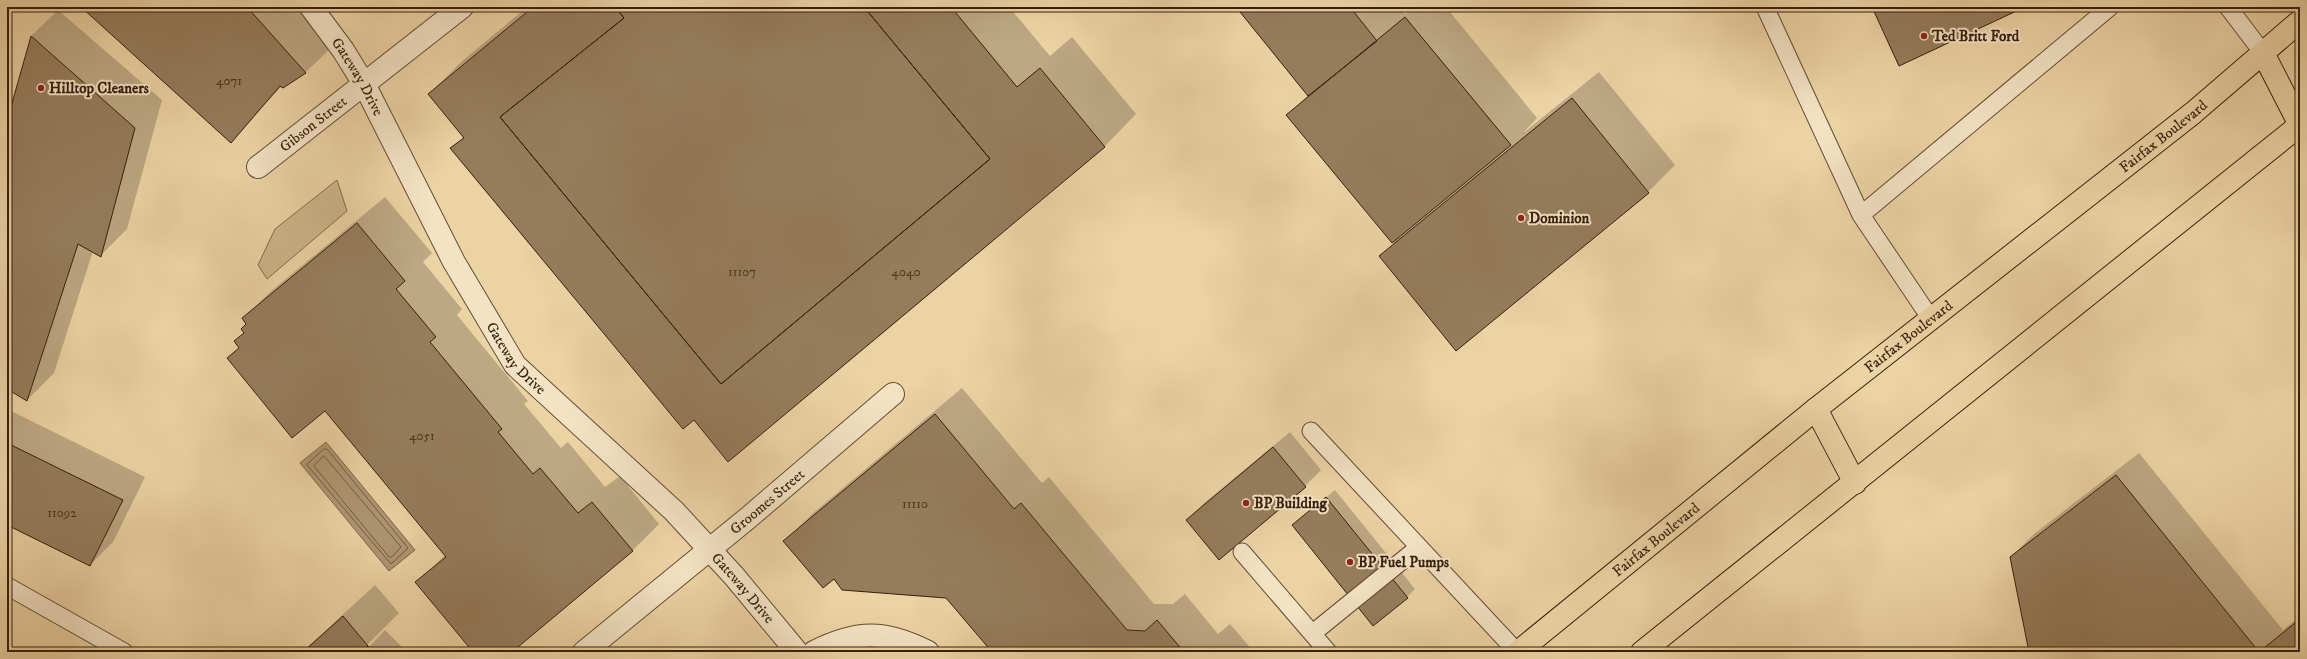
<svg xmlns="http://www.w3.org/2000/svg" width="2307" height="659" font-family="'IM FELL DW Pica',serif">
	<style>
		.green { fill: #cdb48a; stroke: #826a4c }
		.water { fill: #ae9671; stroke: #7e6649 }
		.shadow { fill: #0003 }
		.lines { fill: none; stroke-linecap: round; stroke-linejoin: round }
		.shore { stroke: #725a40; stroke-width: 1 }
		.building { fill: #957d5c; stroke: #371f0e }
		.service-casing { stroke: #644c34; stroke-width: 19 }
		.minor-casing { stroke: #644c34; stroke-width: 24 }
		.primary-casing { stroke: #371f0e; stroke-width: 24 }
		.service { stroke: #f3e2c4; stroke-width: 17 }
		.minor { stroke: #f3e2c4; stroke-width: 22 }
		.primary { stroke: #ecd3a4; stroke-width: 22 }
		.poi-dot { fill: #8f2418; stroke: #f3e2c4; stroke-width: 1.5 }
		.labels { text-anchor: middle; stroke-width: 4; stroke-linejoin: round; paint-order: stroke }
		.number-label { font-size: 13px; fill: #4e3622 }
		.poi-label { font-size: 15px; font-weight: bold; fill: #371f0e; stroke: #f3e2c4; text-anchor: start }
		.street-label { font-size: 15px; fill: #371f0e; stroke: #f3e2c4 }
	</style>
	<rect width="100%" height="100%" fill="#ecd3a4"/>
	<filter id="stains"><feTurbulence type="fractalNoise" baseFrequency=".005" numOctaves="4"/><feColorMatrix values="0 0 0 0 .2 0 0 0 0 .09 0 0 0 0 .02 0 0 0 .5 -.17"/></filter>
	<radialGradient id="worn" r=".72"><stop offset=".6" stop-color="#630" stop-opacity="0"/><stop offset="1" stop-color="#630" stop-opacity=".3"/></radialGradient>
	<path class="green" d="M 337,180 L 347,211 L 267,279 L 258,265 L 275,229 Z"/>
	<path class="water" d="M 326,442 L 415,550 L 389,571 L 300,463 Z"/>
	<path class="shadow" d="M 83,7 L 297,7 L 333,46 L 306,72 L 282,86 L 231,141 Z
		M 527,7 L 1009,7 L 1050,56 L 1072,37 L 1136,114 L 1105,146 L 729,460 L 694,418 L 451,149 L 464,136 L 429,94 L 461,62 Z
		M 1238,7 L 1399,7 L 1405,14 L 1413,7 L 1446,7 L 1537,118 L 1523,133 L 1599,72 L 1675,165 L 1648,192 L 1381,256 L 1394,243 L 1288,115 L 1308,95 Z
		M 58,10 L 162,100 L 127,229 L 100,256 L 93,251 L 54,373 L 27,400 L 7,388 L 7,125 L 31,36 Z
		M 385,197 L 432,253 L 423,262 L 462,309 L 457,315 L 528,401 L 524,404 L 561,448 L 568,442 L 605,487 L 620,476 L 659,524 L 632,551 L 510,652 L 474,652 L 416,583 L 445,555 L 325,409 L 228,358 L 240,347 L 235,342 L 245,332 L 247,324 L 243,319 L 270,292 Z
		M 962,388 L 1042,483 L 1049,477 L 1154,604 L 1173,604 L 1185,594 L 1218,634 L 1230,624 L 1254,652 L 993,652 L 946,597 L 834,577 L 785,541 L 812,514 Z
		M 7,409 L 145,477 L 113,542 L 90,565 L 7,524 Z
		M 1290,432 L 1321,470 L 1305,486 L 1187,520 L 1204,503 Z
		M 2139,453 L 2283,630 L 2300,616 L 2300,652 L 2030,652 L 2011,557 L 2034,534 Z
		M 1335,490 L 1415,589 L 1407,597 L 1293,525 Z
		M 375,585 L 399,613 L 360,652 L 302,652 Z
		M 385,630 L 407,652 L 363,652 L 373,643 Z"/>
	<g class="lines">
		<path class="shore" d="M 324,449 L 327,449 L 408,548 L 391,564 L 307,465 Z
			M 324,456 L 401,547 L 392,557 L 389,557 L 314,466 Z"/>
	</g>
	<path class="building" d="M 81,7 L 247,7 L 306,73 L 283,88 L 280,86 L 231,143 Z
		M 533,7 L 615,7 L 624,18 L 500,117 L 721,384 L 990,159 L 864,7 L 951,7 L 1017,87 L 1040,68 L 1105,147 L 728,462 L 694,420 L 683,429 L 450,148 L 464,138 L 428,94 Z
		M 615,7 L 864,7 L 990,159 L 721,384 L 500,117 L 624,18 Z
		M 1236,7 L 1350,7 L 1377,41 L 1308,96 Z
		M 1872,7 L 2025,7 L 1899,66 Z
		M 1405,17 L 1511,145 L 1392,243 L 1286,115 Z
		M 31,36 L 135,128 L 101,257 L 78,244 L 27,401 L 7,389 L 7,121 Z
		M 1572,98 L 1649,193 L 1456,351 L 1379,256 Z
		M 357,223 L 405,281 L 396,289 L 436,337 L 430,342 L 502,429 L 498,432 L 533,474 L 540,468 L 578,513 L 592,502 L 633,551 L 512,652 L 473,652 L 415,582 L 446,557 L 325,411 L 292,438 L 227,358 L 239,348 L 234,341 L 244,333 L 241,329 L 246,324 L 242,318 Z
		M 935,414 L 1014,509 L 1021,503 L 1127,630 L 1145,631 L 1157,620 L 1184,652 L 992,652 L 946,598 L 842,590 L 834,579 L 823,588 L 783,541 Z
		M 7,443 L 123,500 L 90,566 L 7,525 Z
		M 1273,447 L 1306,487 L 1219,560 L 1186,520 Z
		M 2116,475 L 2259,652 L 2029,652 L 2010,557 Z
		M 1326,497 L 1408,598 L 1373,626 L 1292,525 Z
		M 343,616 L 368,646 L 361,652 L 303,652 Z
		M 2300,619 L 2300,652 L 2259,652 Z
		M 368,646 L 374,652 L 361,652 Z"/>
	<g class="lines">
		<g class="service-casing">
			<path id="service" d="M 1765,7 L 1861,215
				M 2228,7 L 2263,53
				M 1931,319 L 1861,215 L 2110,7
				M 1311,431 L 1517,652
				M 1242,552 L 1328,652
				M 7,586 L 124,652
				M 1313,633 L 1419,547"/>
		</g>
		<g class="minor-casing">
			<g id="minor">
				<path id="s1" d="M 311,7 L 343,50 L 364,84 L 454,262 L 515,365 L 674,511 L 734,576 L 797,652"/>
				<path id="s2" d="M 258,167 L 462,7"/>
				<path id="s3" d="M 584,652 L 748,518 L 893,394"/>
				<path d="M 814,652 C 857,630 885,630 928,652"/>
			</g>
		</g>
		<g class="primary-casing">
			<g id="primary">
				<path d="M 2263,53 L 2300,125"/>
				<path d="M 1816,409 L 1855,483"/>
				<path id="s4" d="M 1518,652 L 1816,409 L 2193,113 L 2300,21"/>
				<path d="M 1642,652 L 2300,125"/>
			</g>
		</g>
		<use href="#service" class="service"/>
		<use href="#minor" class="minor"/>
		<use href="#primary" class="primary"/>
	</g>
	<g class="poi-dot">
		<circle cx="1924" cy="36" r="4"/>
		<circle cx="41" cy="88" r="4"/>
		<circle cx="1521" cy="218" r="4"/>
		<circle cx="1246" cy="503" r="4"/>
		<circle cx="1350" cy="562" r="4"/>
	</g>
	<g class="labels">
		<g class="number-label">
			<text x="229" y="85">4071</text>
			<text x="742" y="276">11107</text>
			<text x="906" y="276">4040</text>
			<text x="422" y="440">4051</text>
			<text x="915" y="508">11110</text>
			<text x="62" y="517">11092</text>
		</g>
		<g class="poi-label">
			<text x="1932" y="41">Ted Britt Ford</text>
			<text x="49" y="93">Hilltop Cleaners</text>
			<text x="1529" y="223">Dominion</text>
			<text x="1254" y="508">BP Building</text>
			<text x="1358" y="567">BP Fuel Pumps</text>
		</g>
		<g class="street-label">
			<text dy="5" stroke="none"><textPath href="#s1" startOffset="84">Gateway Drive</textPath></text>
			<text dy="5" stroke="none"><textPath href="#s2" startOffset="70">Gibson Street</textPath></text>
			<text dy="5" stroke="none"><textPath href="#s4" startOffset="826">Fairfax Boulevard</textPath></text>
			<text dy="5" stroke="none"><textPath href="#s4" startOffset="502">Fairfax Boulevard</textPath></text>
			<text dy="5" stroke="none"><textPath href="#s1" startOffset="408">Gateway Drive</textPath></text>
			<text dy="5" stroke="none"><textPath href="#s3" startOffset="237">Groomes Street</textPath></text>
			<text dy="5" stroke="none"><textPath href="#s4" startOffset="178">Fairfax Boulevard</textPath></text>
			<text dy="5" stroke="none"><textPath href="#s1" startOffset="732">Gateway Drive</textPath></text>
		</g>
	</g>
	<rect width="2307" height="659" fill="none" stroke="#ecd3a4" stroke-width="24"/>
	<rect x="8" y="8" width="2291" height="643" fill="none" stroke="#371f0e" stroke-width="2"/>
	<rect x="12" y="12" width="2283" height="635" fill="none" stroke="#371f0e"/>
	<rect width="100%" height="100%" filter="url(#stains)"/>
	<rect width="100%" height="100%" fill="url(#worn)"/>
</svg>
